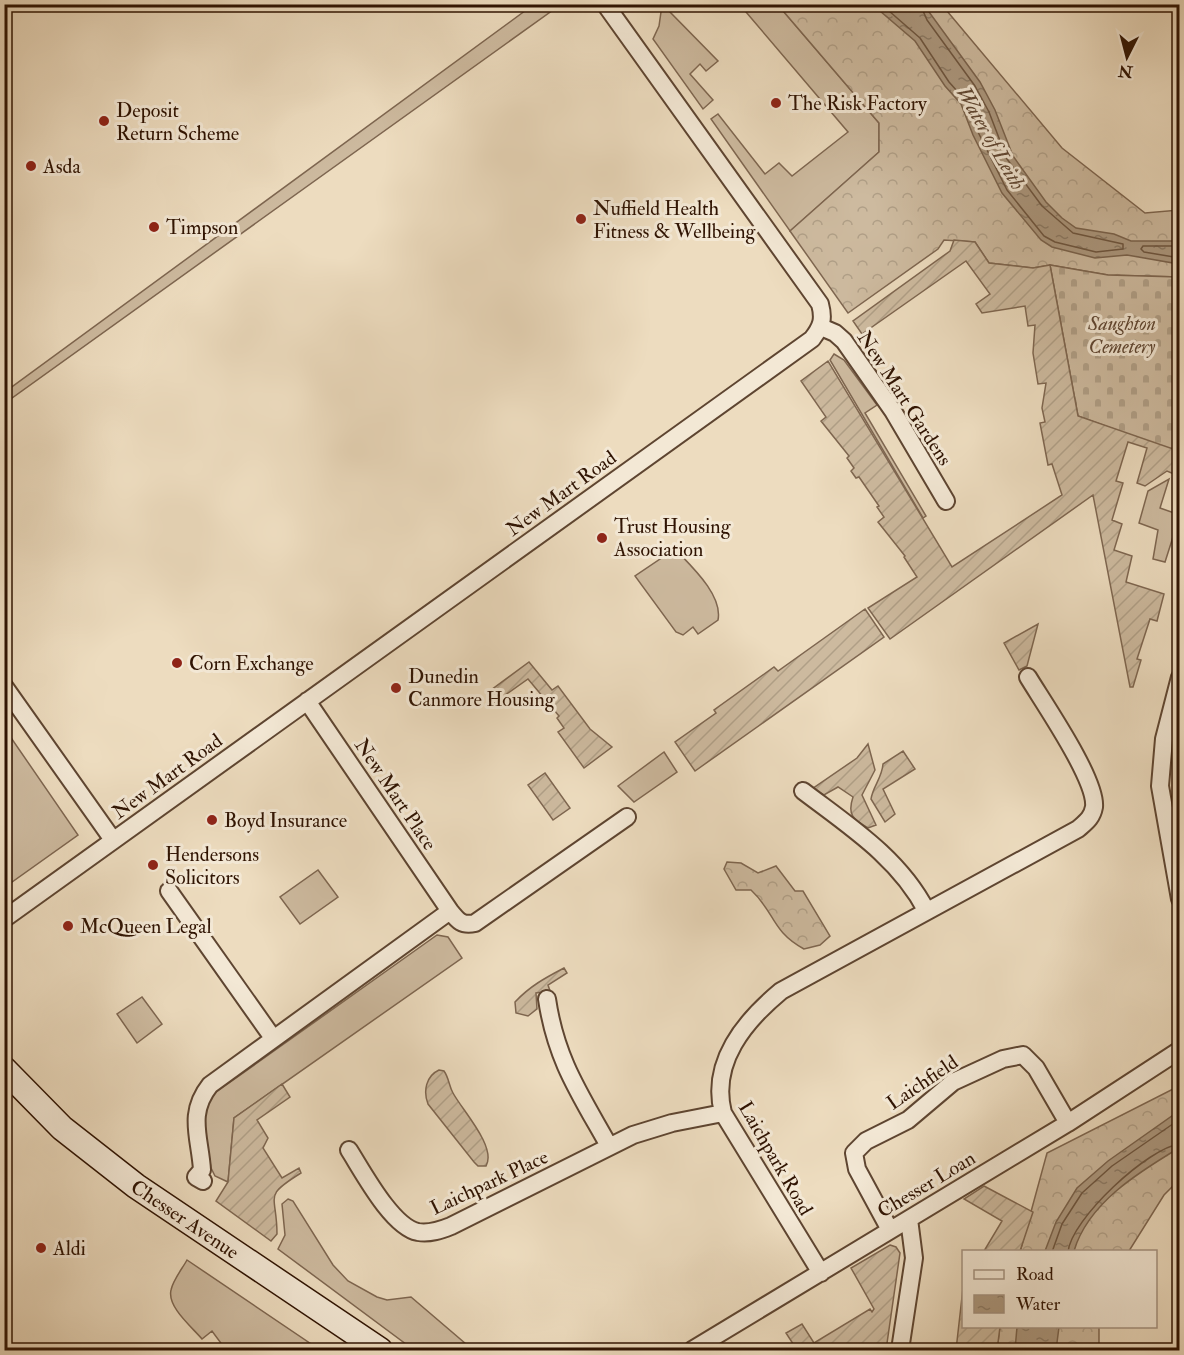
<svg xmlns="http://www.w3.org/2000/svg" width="1184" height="1355" font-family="'IM FELL Double Pica',serif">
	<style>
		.grass { fill: #cdba9f; stroke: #7e6650; stroke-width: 1.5 }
		.forest { fill: url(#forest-crowns); stroke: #7e6650; stroke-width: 1.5 }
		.cemetery { fill: url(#cemetery-stones); stroke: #7e6650; stroke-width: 1.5 }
		.garden { fill: url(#garden-furrows); stroke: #7e6650; stroke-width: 1.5 }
		.water { fill: url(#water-ripples); stroke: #7a634d; stroke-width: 1.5 }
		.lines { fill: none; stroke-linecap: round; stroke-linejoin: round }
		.shore { stroke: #6e5640; stroke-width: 1.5 }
		.street-casing { stroke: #5e4531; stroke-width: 20 }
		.secondary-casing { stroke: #2f1302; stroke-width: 27 }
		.street { stroke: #f3e8d5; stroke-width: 16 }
		.secondary { stroke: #f3e8d5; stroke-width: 24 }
		.poi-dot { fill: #8f2418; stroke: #f3e8d5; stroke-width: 2 }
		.labels { text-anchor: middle; stroke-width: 6; stroke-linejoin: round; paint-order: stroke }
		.poi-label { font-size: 20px; fill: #2f1302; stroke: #f3e8d5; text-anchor: start }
		.park-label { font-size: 20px; font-style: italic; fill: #5e4531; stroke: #f3e8d5 }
		.street-label { font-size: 20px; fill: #2f1302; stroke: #f3e8d5 }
		.water-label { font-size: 21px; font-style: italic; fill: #614834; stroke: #f3e8d5 }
	</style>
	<defs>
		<pattern id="forest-crowns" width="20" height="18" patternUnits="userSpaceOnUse" patternTransform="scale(1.5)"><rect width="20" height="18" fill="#cdba9f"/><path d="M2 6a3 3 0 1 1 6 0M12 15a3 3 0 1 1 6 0" fill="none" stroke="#b09f87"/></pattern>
		<pattern id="cemetery-stones" width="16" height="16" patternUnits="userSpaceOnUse" patternTransform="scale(1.5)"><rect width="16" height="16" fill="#cdba9f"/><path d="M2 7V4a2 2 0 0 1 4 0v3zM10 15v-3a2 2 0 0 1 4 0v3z" fill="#b09f87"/></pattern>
		<pattern id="garden-furrows" width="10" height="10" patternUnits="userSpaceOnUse" patternTransform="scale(1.5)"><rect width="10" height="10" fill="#cdba9f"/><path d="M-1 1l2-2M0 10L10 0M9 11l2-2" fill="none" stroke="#b09f87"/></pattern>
		<pattern id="water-ripples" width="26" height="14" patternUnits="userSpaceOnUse" patternTransform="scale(1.5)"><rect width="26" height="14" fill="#ac987f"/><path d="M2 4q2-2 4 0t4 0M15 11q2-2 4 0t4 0" fill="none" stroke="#8c7b66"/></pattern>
	</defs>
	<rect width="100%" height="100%" fill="#eddcbf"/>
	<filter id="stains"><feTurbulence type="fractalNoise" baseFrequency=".00333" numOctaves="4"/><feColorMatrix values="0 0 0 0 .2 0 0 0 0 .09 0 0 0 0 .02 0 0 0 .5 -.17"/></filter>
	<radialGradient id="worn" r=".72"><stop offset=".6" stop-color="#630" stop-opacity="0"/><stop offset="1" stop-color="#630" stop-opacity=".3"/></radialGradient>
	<path class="grass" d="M 533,5 L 560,5 L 5,403 L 5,392 Z
		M 662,5 L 673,5 L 670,12 L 718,61 L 706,71 L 700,64 L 690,74 L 713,100 L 703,109 L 653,39 L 659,26 Z
		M 753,5 L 778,5 L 879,123 L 879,152 L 790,231 L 711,119 L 718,114 L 765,174 L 779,163 L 792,176 L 848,132 L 746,12 Z
		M 834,354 L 844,360 L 877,405 L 865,413 L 926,516 L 923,518 L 830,360 Z
		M 1169,479 L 1160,508 L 1180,515 L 1165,562 L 1153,559 L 1158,530 L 1139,523 L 1148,491 Z
		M 675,549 C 691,566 723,595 718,620 L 698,634 L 693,627 L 683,635 L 676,632 L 635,576 Z
		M 5,729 L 78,835 L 5,887 L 4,887 Z
		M 664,752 L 677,772 L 634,802 L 618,786 Z
		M 318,870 L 338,897 L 300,924 L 280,897 Z
		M 437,935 L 448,937 L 462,958 L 234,1118 L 228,1182 L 215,1176 L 211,1168 L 203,1119 L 205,1105 L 212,1095 Z
		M 142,997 L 162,1024 L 137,1043 L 117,1014 Z
		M 288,1199 L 293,1201 L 333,1265 L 348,1281 L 377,1297 L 387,1300 L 411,1297 L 473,1350 L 414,1350 L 278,1249 L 285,1235 L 282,1204 Z
		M 187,1260 L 320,1350 L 226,1350 L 212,1331 L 202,1339 C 192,1327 167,1307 171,1290 C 173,1280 182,1269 187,1260 Z"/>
	<path class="forest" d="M 778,5 L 942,5 L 1062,148 L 1145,213 L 1179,210 L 1179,277 L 1108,275 L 1050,265 L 1033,268 L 989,263 L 975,242 L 944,240 L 938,249 L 848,313 L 790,231 L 879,152 L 879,123 Z
		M 727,862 L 741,863 L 758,873 L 776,866 L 795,891 L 803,891 L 830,936 L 820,945 L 804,949 C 771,931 775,912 751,890 L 736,890 L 724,869 Z
		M 1179,1086 L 1179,1180 L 1164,1195 L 1129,1251 L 1020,1252 L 1047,1153 Z
		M 1000,1327 L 1099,1327 L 1099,1350 L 997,1350 Z"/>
	<path class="cemetery" d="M 1050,265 L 1108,275 L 1179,277 L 1179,453 L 1078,416 Z"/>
	<path class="garden" d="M 954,240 L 975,242 L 989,263 L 1033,268 L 1050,265 L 1078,416 L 1179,451 L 1179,476 L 1167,471 L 1145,486 L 1137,483 L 1147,448 L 1128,442 L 1116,481 L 1123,483 L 1112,520 L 1122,524 L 1114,550 L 1132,556 L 1126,582 L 1164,594 L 1157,621 L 1150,619 L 1137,659 L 1141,660 L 1133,687 L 1130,687 L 1093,495 L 890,639 L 868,608 L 917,577 L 904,557 L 905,556 L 878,522 L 884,517 L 877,507 L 879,506 L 859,477 L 856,478 L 851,471 L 854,468 L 847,458 L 849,456 L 821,421 L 826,417 L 801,381 L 828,361 L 952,567 L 1062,495 L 1052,464 L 1048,465 L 1040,423 L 1045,422 L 1042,408 L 1046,383 L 1038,384 L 1033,353 L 1035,325 L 1028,326 L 1025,306 L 982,313 L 976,304 L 990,294 L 966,261 L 862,334 L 853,321 L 950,251 Z
		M 865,609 L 884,637 L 695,771 L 675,742 L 716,713 L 714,710 L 774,667 L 778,671 Z
		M 1038,624 L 1027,666 L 1019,670 L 1004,643 Z
		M 529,662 L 552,690 L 558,686 L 590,729 L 612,747 L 584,768 L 558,732 L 564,728 L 557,718 L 559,716 L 528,679 L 494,703 L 487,693 Z
		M 868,744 L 875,770 L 862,795 L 876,825 L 868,828 C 853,819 847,815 853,797 L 838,787 L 824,795 L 812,789 L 857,758 Z
		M 903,751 L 915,769 L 883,789 L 895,814 L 885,822 L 871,799 C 873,786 882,778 883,764 Z
		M 545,773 L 570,808 L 553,820 L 528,785 Z
		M 564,968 L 567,973 L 548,985 L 550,991 L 536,993 L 537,1009 L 528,1016 L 516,1013 L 515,1002 C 530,986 545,978 564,968 Z
		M 439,1070 L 444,1071 C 449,1078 449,1086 453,1093 C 462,1110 497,1147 486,1166 L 478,1166 L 474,1162 L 428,1104 C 423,1091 426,1076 439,1070 Z
		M 282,1084 L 290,1097 L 257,1120 L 268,1138 L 263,1148 L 282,1178 L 299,1168 L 301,1173 C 262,1197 277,1194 277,1234 L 271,1241 L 216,1201 L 228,1182 L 234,1118 Z
		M 984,1186 L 1033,1212 L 1020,1251 L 984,1251 L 1002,1221 L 964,1199 Z
		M 890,1245 L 896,1247 L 900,1253 L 886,1350 L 797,1350 L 786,1333 L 802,1324 L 814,1343 L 870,1309 L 872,1312 L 874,1309 L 851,1268 Z
		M 963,1288 L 964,1326 L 1000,1327 L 997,1350 L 956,1350 Z"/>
	<path class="water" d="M 873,5 L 924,5 L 980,82 L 995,110 L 1013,156 L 1046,202 L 1062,218 L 1076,228 L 1114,234 L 1131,241 L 1179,241 L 1179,264 L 1127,255 L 1095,258 L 1052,247 L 1041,240 L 1002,193 L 973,135 L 961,104 L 945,86 L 915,41 Z
		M 1179,1111 L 1179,1148 C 1139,1172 1088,1203 1074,1251 L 1045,1251 L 1056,1222 L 1077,1188 L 1108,1161 Z
		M 1017,1327 L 1059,1327 L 1056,1350 L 1015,1350 Z"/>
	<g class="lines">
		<path class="shore" d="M 881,4 L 920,38 L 949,82 L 966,101 L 978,132 L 1007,190 L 1044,236 L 1055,242 L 1096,252 L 1123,249 L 1123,244 L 1073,233 L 1042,206 L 1007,159 L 989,112 L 975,86 L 927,20 L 920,4
			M 1180,246 L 1143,246 L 1141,249 L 1144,252 L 1180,258
			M 1052,1252 L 1062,1224 L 1082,1193 L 1112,1166 L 1180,1119
			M 1068,1252 C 1071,1219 1149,1147 1180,1144"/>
		<g class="street-casing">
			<path id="street" d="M 821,327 L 835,333 L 844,341 L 893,411 L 946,501
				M 1180,677 L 1164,739 L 1160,786 L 1180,899
				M 4,686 L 113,840
				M 307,701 L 450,911 C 458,921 462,926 475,923 L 627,817
				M 803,791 C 849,826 899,858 926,910
				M 169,891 L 273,1038
				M 4,919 L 812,339 C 822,326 824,319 820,304 L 605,4
				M 547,999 C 556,1060 580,1094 609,1146
				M 349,1150 C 363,1172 392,1227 418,1232 C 430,1234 441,1230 451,1226 L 633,1135 L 672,1123 L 723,1113
				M 203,1181 L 196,1177 L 202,1170 C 200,1137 187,1114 210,1085 L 450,911
				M 890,1230 L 857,1169 L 854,1153 L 866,1141 L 908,1120 L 953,1082 L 1003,1059 L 1023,1055 L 1036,1068 L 1068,1123
				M 821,1273 L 723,1113 C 710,1062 745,1021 781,991 L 1078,829 C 1086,822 1092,818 1094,807 C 1097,780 1043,702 1028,677
				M 692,1350 L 1068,1123 L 1180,1050
				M 900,1350 L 914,1258 L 909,1219"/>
		</g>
		<g class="secondary-casing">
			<g id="secondary">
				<path id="s1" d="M 4,1069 L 62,1128 L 136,1186 L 380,1350"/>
			</g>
		</g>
		<use href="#street" class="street"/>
		<use href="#secondary" class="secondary"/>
	</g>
	<g class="poi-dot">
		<circle cx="776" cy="103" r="6"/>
		<circle cx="104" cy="121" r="6"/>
		<circle cx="31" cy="166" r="6"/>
		<circle cx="581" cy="219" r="6"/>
		<circle cx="154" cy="227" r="6"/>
		<circle cx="602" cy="538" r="6"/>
		<circle cx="177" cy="663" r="6"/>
		<circle cx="396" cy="688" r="6"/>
		<circle cx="212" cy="820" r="6"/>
		<circle cx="153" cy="865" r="6"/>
		<circle cx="68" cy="926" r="6"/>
		<circle cx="41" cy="1248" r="6"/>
	</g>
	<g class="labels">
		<g class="poi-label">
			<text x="788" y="110">The Risk Factory</text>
			<text x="116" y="117">Deposit<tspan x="116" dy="23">Return Scheme</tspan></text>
			<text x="43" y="173">Asda</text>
			<text x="593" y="215">Nuffield Health<tspan x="593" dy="23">Fitness &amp; Wellbeing</tspan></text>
			<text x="166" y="234">Timpson</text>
			<text x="614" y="533">Trust Housing<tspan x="614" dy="23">Association</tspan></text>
			<text x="189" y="670">Corn Exchange</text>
			<text x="408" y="683">Dunedin<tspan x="408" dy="23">Canmore Housing</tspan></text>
			<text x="224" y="827">Boyd Insurance</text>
			<text x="165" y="861">Hendersons<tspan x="165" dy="23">Solicitors</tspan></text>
			<text x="80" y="933">McQueen Legal</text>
			<text x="53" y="1255">Aldi</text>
		</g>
		<g class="park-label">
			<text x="1122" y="330">Saughton<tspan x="1122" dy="23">Cemetery</tspan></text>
		</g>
		<g class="street-label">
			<text transform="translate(905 398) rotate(57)" y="7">New Mart Gardens</text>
			<text transform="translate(561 493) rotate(-36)" y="7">New Mart Road</text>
			<text transform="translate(167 776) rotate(-36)" y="7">New Mart Road</text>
			<text transform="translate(396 794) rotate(56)" y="7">New Mart Place</text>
			<text transform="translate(922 1082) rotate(-34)" y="7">Laichfield</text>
			<text transform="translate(776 1158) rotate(60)" y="7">Laichpark Road</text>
			<text transform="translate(489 1182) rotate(-25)" y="7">Laichpark Place</text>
			<text transform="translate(926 1184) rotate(-31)" y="7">Chesser Loan</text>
			<text dy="7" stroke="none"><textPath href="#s1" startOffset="236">Chesser Avenue</textPath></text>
		</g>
		<g class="water-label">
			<text transform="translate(991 138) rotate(60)" y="7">Water of Leith</text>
		</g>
	</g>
	<rect width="1184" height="1355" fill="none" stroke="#eddcbf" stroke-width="24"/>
	<rect x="6" y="6" width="1172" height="1343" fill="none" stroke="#2f1302" stroke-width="3"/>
	<rect x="12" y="12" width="1160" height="1331" fill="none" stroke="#2f1302" stroke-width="1.5"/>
	<rect x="962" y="1250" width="195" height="78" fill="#f3e8d5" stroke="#a59381" stroke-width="1.5"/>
	<rect x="974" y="1270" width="30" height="9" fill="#f3e8d5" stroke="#a59381" stroke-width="1.5"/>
	<text x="1016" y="1280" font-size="18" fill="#2f1302">Road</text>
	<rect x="974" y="1295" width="30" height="18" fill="url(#water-ripples)" stroke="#a59381" stroke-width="1.5"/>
	<text x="1016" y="1310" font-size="18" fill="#2f1302">Water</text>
	<g transform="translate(1127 57) rotate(186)" stroke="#f3e8d5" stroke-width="4.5" paint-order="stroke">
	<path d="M0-4.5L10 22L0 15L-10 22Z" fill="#2f1302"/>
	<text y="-9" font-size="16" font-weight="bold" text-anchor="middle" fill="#2f1302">N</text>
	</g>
	<rect width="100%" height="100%" filter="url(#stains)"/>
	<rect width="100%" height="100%" fill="url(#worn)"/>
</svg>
